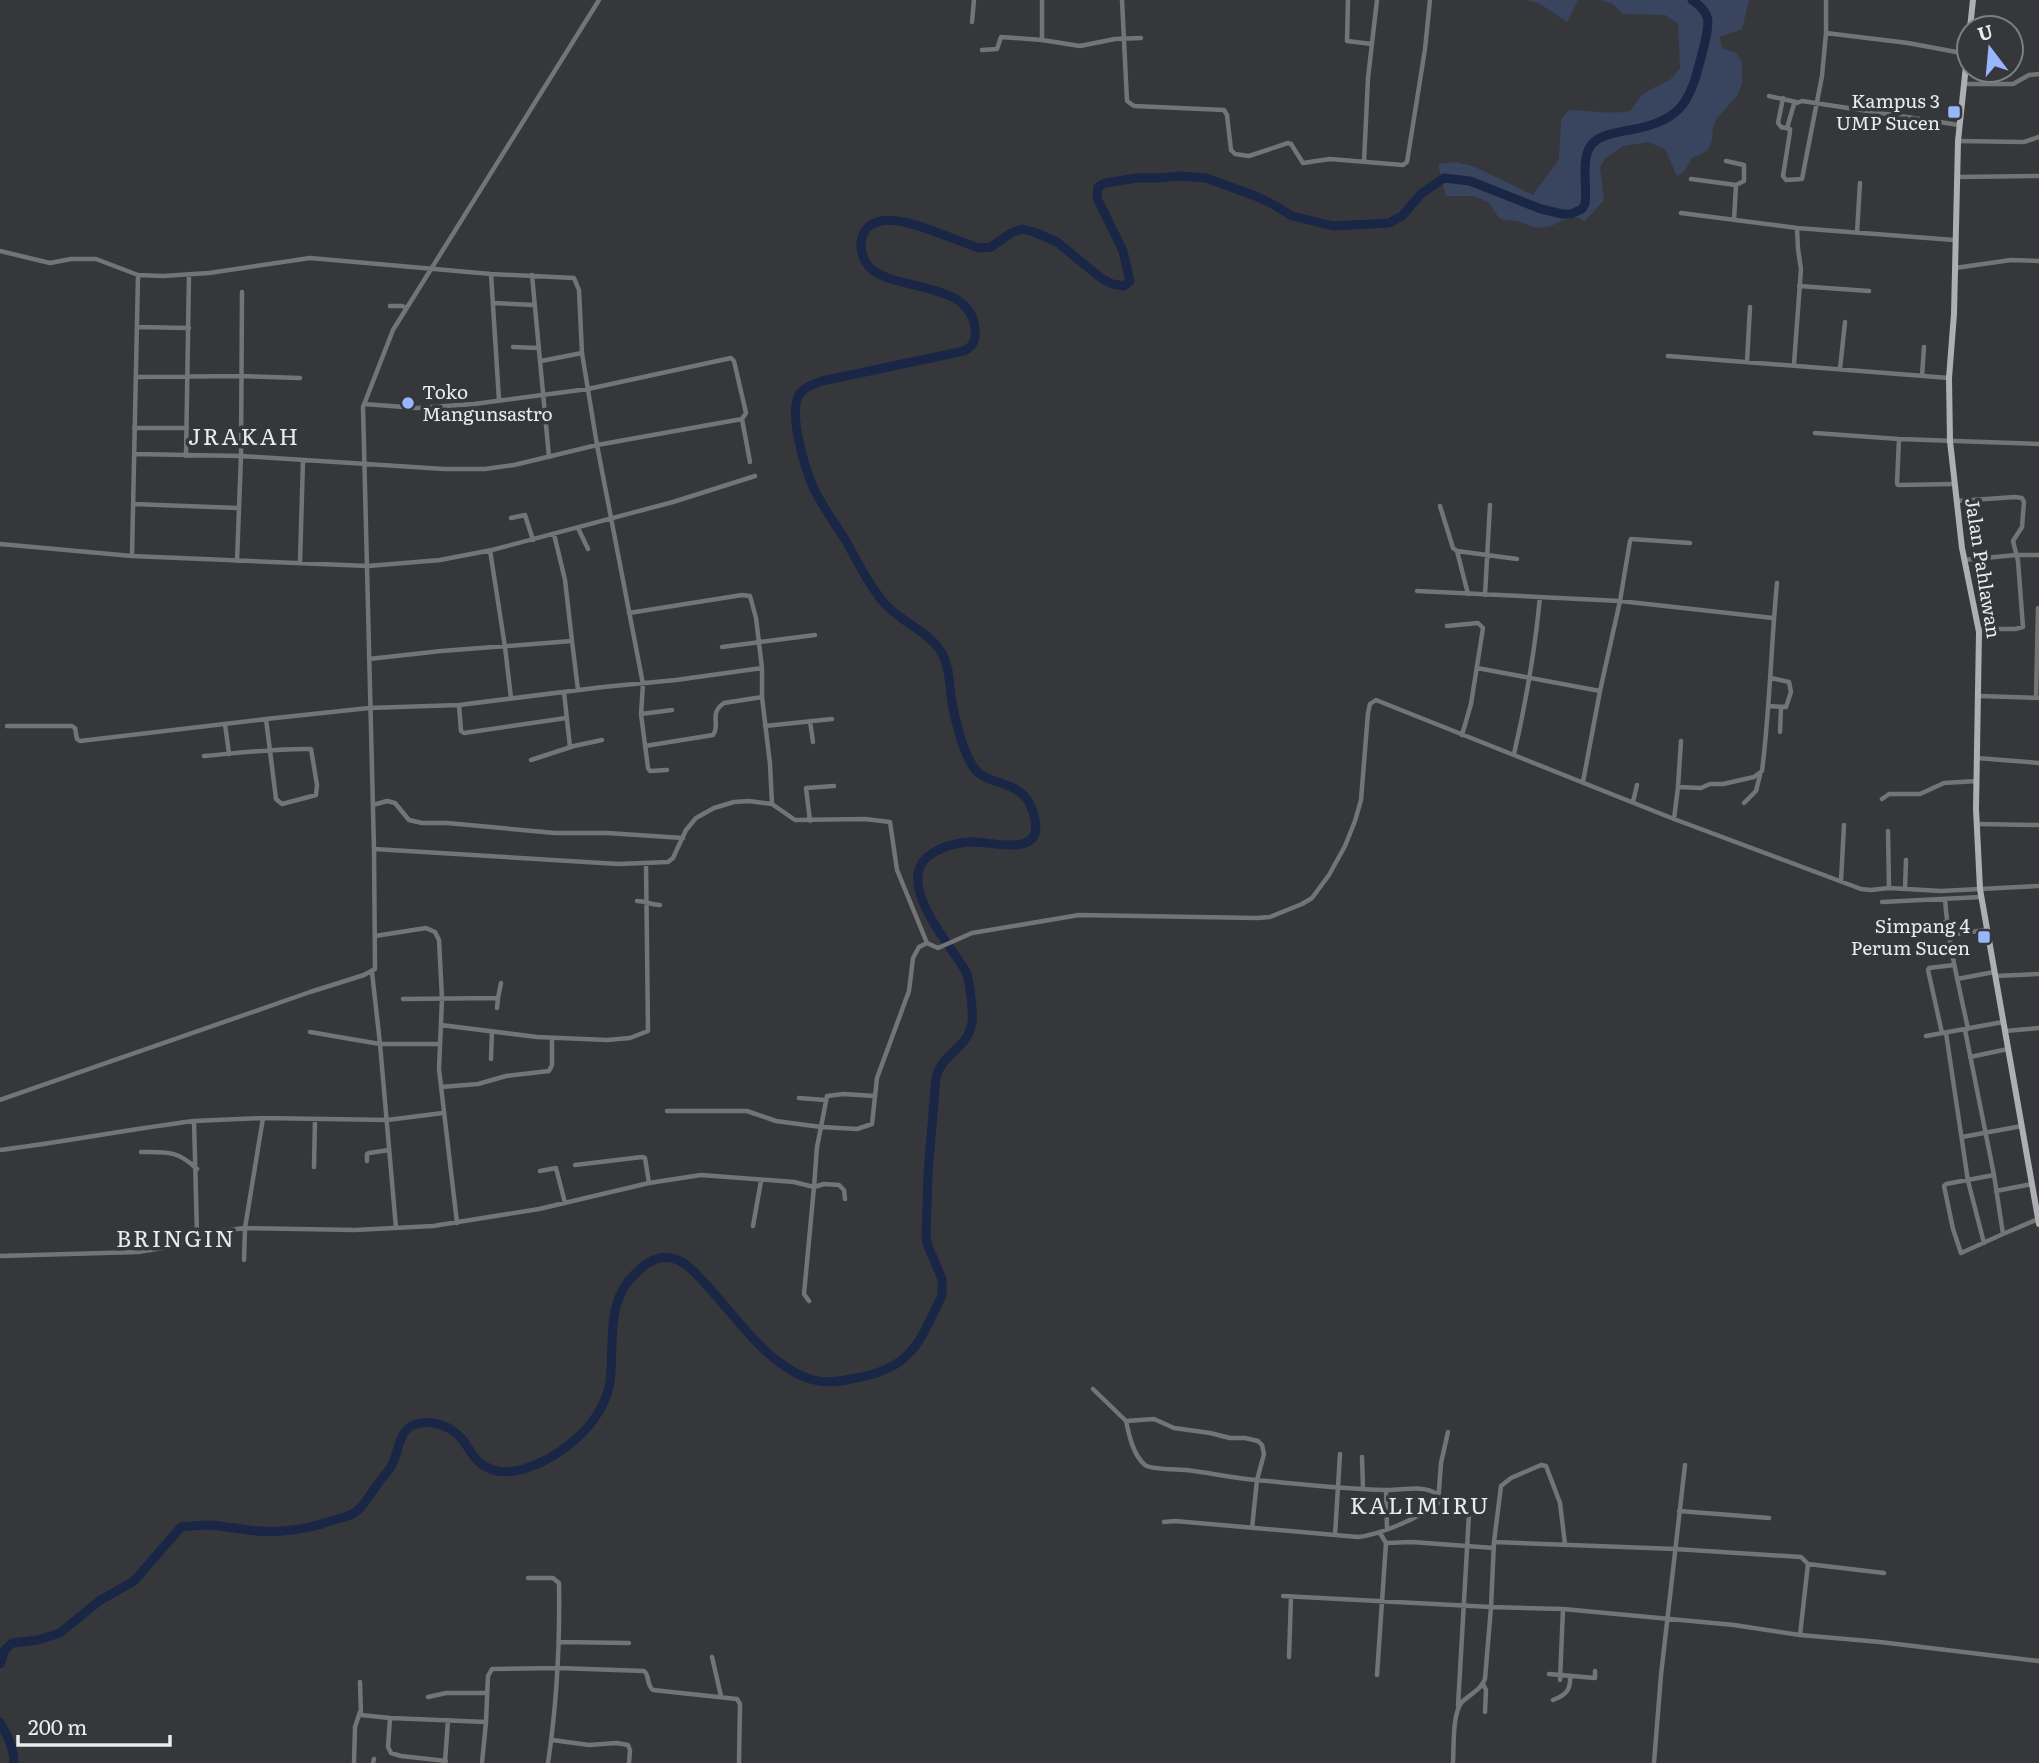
<svg xmlns="http://www.w3.org/2000/svg" width="2039" height="1763" font-family="Literata,serif">
	<style>
		.green { fill: #39445f }
		.lines { fill: none; stroke-linecap: round; stroke-linejoin: round }
		.river { stroke: #192646; stroke-width: 9 }
		.minor { stroke: #737475; stroke-width: 4.5 }
		.primary { stroke: #aeafb2; stroke-width: 6 }
		.poi-dot { fill: #98b6fd; stroke: #36373a; stroke-width: 2.5 }
		.labels { text-anchor: middle; stroke-width: 7; stroke-linejoin: round; paint-order: stroke }
		.poi-label { font-size: 19px; fill: #eaebed; stroke: #36373a; text-anchor: end }
		.street-label { font-size: 19px; fill: #eaebed; stroke: #36373a }
		.quarter-label { font-size: 23px; letter-spacing: 2px; fill: #eaebed; stroke: #36373a }
	</style>
	<rect width="100%" height="100%" fill="#36373a"/>
	<path class="green" d="M 1527,0 L 1578,0 L 1567,22 L 1540,4 Z
		M 1600,0 L 1749,0 L 1742,29 L 1720,37 L 1722,49 L 1735,52 L 1742,61 L 1742,84 L 1737,96 L 1717,118 L 1713,127 L 1712,141 L 1707,151 L 1692,158 L 1684,172 L 1677,176 L 1665,149 L 1648,142 L 1624,146 L 1605,158 L 1600,168 L 1604,200 L 1585,221 L 1576,217 L 1563,220 L 1551,226 L 1537,228 L 1517,221 L 1505,220 L 1499,218 L 1488,202 L 1474,196 L 1446,196 L 1438,164 L 1455,162 L 1473,166 L 1533,195 L 1559,159 L 1561,119 L 1569,110 C 1589,110 1610,115 1630,111 L 1641,96 L 1649,90 L 1670,80 L 1680,68 L 1678,24 L 1665,15 L 1623,14 L 1613,4 Z"/>
	<g class="lines">
		<path class="river" d="M 0,1664 L 5,1650 L 12,1643 L 38,1640 L 60,1633 L 99,1601 L 134,1581 L 181,1527 C 190,1526 199,1525 207,1525 C 232,1526 257,1534 282,1531 C 299,1530 317,1526 334,1520 C 341,1518 352,1516 358,1510 C 366,1503 371,1493 377,1485 C 382,1477 389,1472 393,1463 C 399,1450 399,1429 416,1424 C 431,1420 449,1425 460,1437 C 467,1444 471,1455 479,1462 C 509,1489 565,1453 586,1429 C 597,1417 608,1398 610,1382 C 615,1344 604,1301 637,1272 C 643,1266 651,1260 660,1258 C 670,1256 681,1260 689,1267 C 727,1301 763,1367 814,1380 C 828,1384 843,1381 856,1378 C 912,1369 920,1341 942,1295 L 942,1279 L 928,1246 L 926,1237 L 928,1173 L 936,1078 C 941,1053 968,1050 972,1022 C 973,1012 970,978 965,970 C 951,947 907,896 920,867 C 927,850 953,843 970,842 C 995,841 1051,861 1032,809 C 1021,778 988,787 974,768 C 963,752 957,727 953,708 C 949,690 951,668 941,652 C 928,631 901,622 885,604 C 869,585 858,563 846,541 C 835,523 822,506 813,487 C 805,468 788,413 799,395 C 804,387 814,384 822,381 L 964,351 C 974,346 976,340 975,329 C 971,282 902,291 874,271 C 856,258 855,226 881,221 C 906,216 953,240 979,248 L 991,247 L 1011,233 L 1022,229 L 1034,232 L 1057,242 L 1101,278 L 1112,284 L 1124,286 L 1130,281 L 1123,251 L 1097,198 L 1098,187 L 1105,183 L 1137,178 L 1160,178 L 1181,176 L 1206,178 L 1258,197 L 1274,205 L 1292,216 L 1333,226 L 1389,223 L 1402,216 L 1422,193 L 1444,178 L 1470,181 L 1541,209 L 1562,214 L 1571,214 L 1582,209 L 1585,204 C 1588,186 1579,155 1594,142 C 1603,134 1619,132 1630,130 C 1687,120 1691,97 1704,46 C 1709,24 1713,14 1692,0
			M 0,1722 C 7,1736 14,1747 14,1763"/>
		<path class="minor" d="M 1042,0 L 1042,40 L 1080,46 L 1115,39 L 1141,38
			M 1122,0 L 1127,101 L 1134,106 L 1224,110 L 1227,115 L 1231,150 L 1235,154 L 1249,156 L 1288,143 L 1291,144 L 1303,163 L 1330,159 L 1403,165 L 1407,162 L 1425,49 L 1430,0
			M 1348,0 L 1347,41 L 1372,44
			M 972,22 L 974,0
			M 1826,33 L 1908,43 L 1967,54
			M 982,50 L 997,49 L 1001,37 L 1042,40
			M 1964,84 L 2013,84 L 2029,75 L 2039,74
			M 1769,96 L 1796,102
			M 1783,98 L 1778,123 L 1781,127 L 1790,129 L 1790,132 L 1783,176 L 1786,180 L 1802,179 L 1822,76 L 1826,33 L 1826,0
			M 1787,128 L 1794,104 L 1802,101 L 1959,125
			M 1958,141 L 2024,142 L 2039,137
			M 1726,161 L 1744,165 L 1744,181 L 1736,185
			M 1364,162 L 1368,78 L 1377,0
			M 1957,177 L 2039,176
			M 1691,179 L 1736,185 L 1734,220
			M 1681,213 L 1797,228 L 1954,240
			M 1857,233 L 1860,183
			M 0,251 L 50,263 L 71,259 L 96,259 L 138,275 L 163,276 L 209,273 L 310,258 L 491,274 L 574,278 L 579,290 L 582,353 L 597,445 L 643,684 L 641,714 L 648,768 L 650,771 L 667,770
			M 1955,268 L 2011,260 L 2039,261
			M 491,274 L 499,400
			M 532,275 L 549,457
			M 1799,286 L 1869,291
			M 493,303 L 534,305
			M 390,306 L 402,306 L 407,308
			M 137,327 L 189,328
			M 513,347 L 539,348
			M 1668,356 L 1949,378
			M 541,361 L 582,353
			M 1747,362 L 1750,307
			M 1794,364 L 1801,269 L 1798,249 L 1797,228
			M 1840,369 L 1845,322
			M 1922,376 L 1924,347
			M 136,377 L 242,376 L 300,378
			M 364,404 L 417,408 L 474,404 L 588,389 L 731,358 L 734,361 L 746,413 L 742,419 L 750,462
			M 134,428 L 187,428
			M 1815,433 L 1899,439 L 2039,444
			M 1899,439 L 1897,483 L 1898,485 L 1955,484
			M 134,454 L 241,456 L 444,469 L 485,469 L 514,465 L 597,445 L 742,419
			M 186,456 L 189,274
			M 1957,501 L 2015,497 L 2022,498 L 2024,502 L 2022,527 L 2013,541 L 2018,561 L 2023,627 L 2015,629 L 1978,629
			M 133,504 L 238,508
			M 1440,506 L 1453,548 L 1457,551
			M 511,518 L 525,515 L 533,540
			M 578,528 L 588,549
			M 0,544 L 132,556 L 368,566 L 440,560 L 492,550 L 673,502 L 755,476
			M 490,550 L 505,647 L 511,698
			M 132,556 L 138,275
			M 1964,560 L 2016,555 L 2039,555
			M 237,561 L 241,456 L 242,292
			M 300,563 L 303,460
			M 1417,591 L 1620,601 L 1773,618
			M 1468,594 L 1457,551 L 1517,559
			M 1485,595 L 1490,505
			M 629,613 L 742,595 L 750,596 L 756,618 L 762,668 L 762,697 L 770,764 L 772,804
			M 1447,626 L 1478,623 L 1483,628 L 1471,704 L 1462,735
			M 572,641 L 578,690
			M 722,647 L 815,635
			M 369,659 L 441,651 L 572,641 L 565,580 L 554,534
			M 1477,668 L 1600,691
			M 564,692 L 570,747
			M 1979,696 L 2039,698
			M 2036,698 L 2038,608
			M 459,705 L 461,731 L 464,733 L 566,718
			M 1769,706 L 1786,707 L 1791,692 L 1789,682 L 1771,678
			M 641,714 L 672,710
			M 810,721 L 813,742
			M 225,724 L 229,754
			M 7,726 L 72,726 L 75,728 L 77,739 L 80,741 L 266,719
			M 765,726 L 832,719
			M 1780,732 L 1781,708
			M 1681,741 L 1678,787 L 1701,788 L 1710,784 L 1723,784 L 1754,777 L 1762,771 C 1770,708 1771,645 1777,583
			M 645,746 L 713,735 C 721,725 708,714 724,703 L 762,697
			M 1514,754 C 1526,702 1535,650 1540,597
			M 204,756 C 239,753 276,748 311,749 L 317,785 L 316,795 L 282,804 L 276,799 L 266,719 L 369,708 L 459,705 L 603,687 L 676,680 L 762,668
			M 1977,758 L 2039,763
			M 531,760 L 574,746 L 602,740
			M 1583,782 L 1600,691 L 1620,601 L 1630,541 L 1631,539 L 1690,543
			M 1882,799 L 1889,794 L 1920,794 L 1944,783 L 1977,781
			M 1633,802 L 1637,785
			M 1744,803 L 1756,791 L 1760,775
			M 373,805 L 387,801 L 395,803 L 409,820 L 422,823 L 447,823 L 555,833 L 607,833 L 683,838
			M 1674,819 L 1678,787
			M 810,821 L 806,788 L 834,786
			M 1977,824 L 2039,825
			M 1888,831 L 1889,888
			M 374,849 L 618,864 L 668,862 L 673,858 L 686,830 L 696,818 L 714,808 L 734,802 L 749,801 L 772,804 L 795,820 L 865,819 L 890,822 L 897,870 L 927,943 L 938,948 L 972,933 L 1079,915 L 1257,918 L 1270,917 L 1302,904 L 1312,898 L 1329,875 L 1345,846 L 1355,821 L 1361,800 L 1368,713 L 1370,704 L 1376,700 L 1674,819 L 1861,889 L 1871,890 L 1889,888 L 1941,891 L 2039,886
			M 1841,881 L 1844,825
			M 1905,889 L 1906,860
			M 1945,899 C 1948,943 1959,986 1968,1029
			M 637,901 C 646,901 651,905 660,905
			M 1882,902 L 1981,897
			M 1880,930 L 1947,922
			M 1949,935 L 1986,930
			M 375,936 L 426,928 L 435,932 L 439,940 L 442,999 L 439,1069 L 457,1223
			M 372,972 L 380,1044 L 396,1228
			M 1996,976 L 2039,974
			M 1957,979 L 1994,972
			M 498,998 L 501,983
			M 403,999 L 498,998 L 497,1008
			M 441,1025 L 537,1037 L 607,1040 L 630,1038 L 648,1031 L 646,863
			M 1965,1030 L 1994,1175 L 2003,1234 L 2038,1219
			M 2005,1031 L 2039,1028
			M 310,1032 L 380,1044 L 439,1044
			M 1942,1033 L 1928,970 L 1929,968 L 1954,965
			M 1946,1033 L 1968,1181 L 1984,1243
			M 1926,1036 L 2003,1022
			M 1970,1057 L 2008,1049
			M 491,1059 L 492,1031
			M 441,1087 L 478,1084 L 506,1076 L 549,1071 L 552,1065 L 552,1038
			M 799,1098 L 825,1100
			M 0,1100 L 310,992 L 364,975 L 375,969 L 374,849 L 363,407 L 393,330 L 599,0
			M 667,1111 L 747,1111 L 776,1121 L 821,1127 L 827,1096 L 843,1094 L 875,1096
			M 1962,1137 L 2022,1126
			M 0,1150 C 65,1142 129,1129 194,1121
			M 141,1152 C 166,1152 177,1150 197,1169
			M 367,1161 L 367,1154 L 369,1153 L 389,1150
			M 575,1165 L 642,1157 L 645,1158 L 649,1183
			M 314,1167 L 315,1119
			M 540,1171 L 556,1168 L 565,1203
			M 1994,1175 L 1946,1184 L 1944,1186 L 1953,1229 L 1961,1253 L 2003,1234
			M 1996,1191 L 2032,1184
			M 753,1226 L 761,1181
			M 197,1234 L 194,1121 L 263,1118 L 387,1120 L 443,1113
			M 0,1256 L 138,1252 L 175,1246 L 197,1234 L 245,1228 L 355,1230 L 433,1226 L 539,1209 L 649,1183 L 701,1175 L 794,1182 L 814,1187 L 817,1147 L 821,1127 L 857,1129 L 872,1124 L 877,1078 L 909,991 L 913,958 L 919,947 L 927,943
			M 244,1260 L 245,1228 L 263,1118
			M 809,1301 L 804,1294 L 814,1187 L 824,1184 L 839,1185 L 844,1190 L 845,1199
			M 1093,1389 L 1126,1421 L 1154,1419 L 1174,1428 L 1210,1433 L 1230,1438 L 1245,1438 L 1258,1441 L 1262,1445 L 1264,1454 L 1257,1480 L 1252,1528
			M 1126,1421 C 1129,1435 1133,1455 1145,1465 C 1151,1470 1178,1469 1187,1470 C 1210,1473 1233,1478 1256,1480 C 1299,1484 1342,1489 1385,1490 C 1402,1491 1422,1484 1437,1494
			M 1362,1457 L 1363,1488
			M 1386,1490 L 1387,1529
			M 1679,1511 L 1769,1518
			M 1164,1522 L 1175,1521 L 1358,1537 C 1380,1535 1421,1517 1438,1503 L 1441,1463 L 1448,1432
			M 1380,1533 L 1386,1543 L 1412,1542 L 1494,1548
			M 1335,1535 L 1340,1454
			M 1494,1542 L 1675,1549 L 1801,1557 L 1808,1564 L 1800,1635
			M 1808,1564 L 1884,1573
			M 528,1578 L 553,1578 L 559,1583 C 560,1644 557,1703 548,1763
			M 1283,1596 L 1491,1607 L 1494,1542 L 1501,1486 L 1511,1478 L 1541,1465 L 1546,1466 L 1560,1503 L 1565,1544
			M 560,1642 L 629,1643
			M 712,1657 L 721,1696
			M 1289,1657 L 1291,1597
			M 1549,1674 L 1595,1678 L 1595,1671
			M 1377,1675 L 1386,1543
			M 1560,1680 L 1563,1609
			M 360,1682 L 361,1715 L 390,1718 L 486,1722 L 482,1763
			M 1483,1684 L 1486,1690 L 1485,1712
			M 428,1697 L 446,1693 L 487,1693
			M 1553,1700 C 1566,1695 1571,1690 1570,1676
			M 1458,1706 L 1469,1514
			M 390,1718 L 388,1747 L 391,1753 L 401,1756 L 446,1761
			M 486,1722 L 488,1676 L 492,1669 L 558,1668 L 644,1671 C 650,1675 646,1685 653,1690 L 737,1699 L 740,1704 L 739,1763
			M 552,1740 L 589,1745 L 617,1743 L 628,1745 L 630,1750 L 629,1763
			M 445,1762 L 448,1720
			M 354,1763 L 355,1727 L 360,1712
			M 373,1763 L 374,1759
			M 1453,1763 C 1454,1748 1452,1713 1462,1702 C 1470,1694 1481,1690 1485,1679 L 1491,1607 L 1563,1609 L 1734,1625 L 1800,1635 L 1880,1642 L 2039,1661
			M 1654,1763 L 1661,1675 L 1685,1465"/>
		<path class="primary" d="M 1970,28 L 1973,0
			M 1969,37 L 1958,141 L 1954,314 L 1949,378 L 1950,441 L 1962,548 L 1979,632 L 1976,809 L 1980,889 L 2039,1224"/>
	</g>
	<g class="poi-dot">
		<rect x="1947" y="105" width="14" height="14" rx="3.5"/>
		<circle cx="408" cy="403" r="7"/>
		<rect x="1977" y="930" width="14" height="14" rx="3.5"/>
	</g>
	<g class="labels">
		<g class="poi-label">
			<text x="1940" y="108">Kampus 3<tspan x="1940" dy="22">UMP Sucen</tspan></text>
			<text x="422" y="399" text-anchor="start">Toko<tspan x="422" dy="22">Mangunsastro</tspan></text>
			<text x="1970" y="933">Simpang 4<tspan x="1970" dy="22">Perum Sucen</tspan></text>
		</g>
		<g class="street-label">
			<text transform="translate(1983 568) rotate(81)" y="7">Jalan Pahlawan</text>
		</g>
		<g class="quarter-label">
			<text x="244" y="445">JRAKAH</text>
			<text x="176" y="1247">BRINGIN</text>
			<text x="1420" y="1514">KALIMIRU</text>
		</g>
	</g>
	<g transform="translate(1990 49) rotate(344)"><circle r="33" fill="#36373a" stroke="#7e7f82" stroke-width="2"/>
	<path d="M0-5L12 26L0 18L-12 26Z" fill="#98b6fd"/>
	<text y="-10" font-size="19" font-weight="bold" text-anchor="middle" fill="#eaebed">U</text>
	</g>
	<path d="M18 1735v10h152v-10" fill="none" stroke="#eaebed" stroke-width="3.5"/>
	<text x="28" y="1735" font-size="21" fill="#eaebed" stroke="#36373a" stroke-width="5" paint-order="stroke">200 m</text>
</svg>
